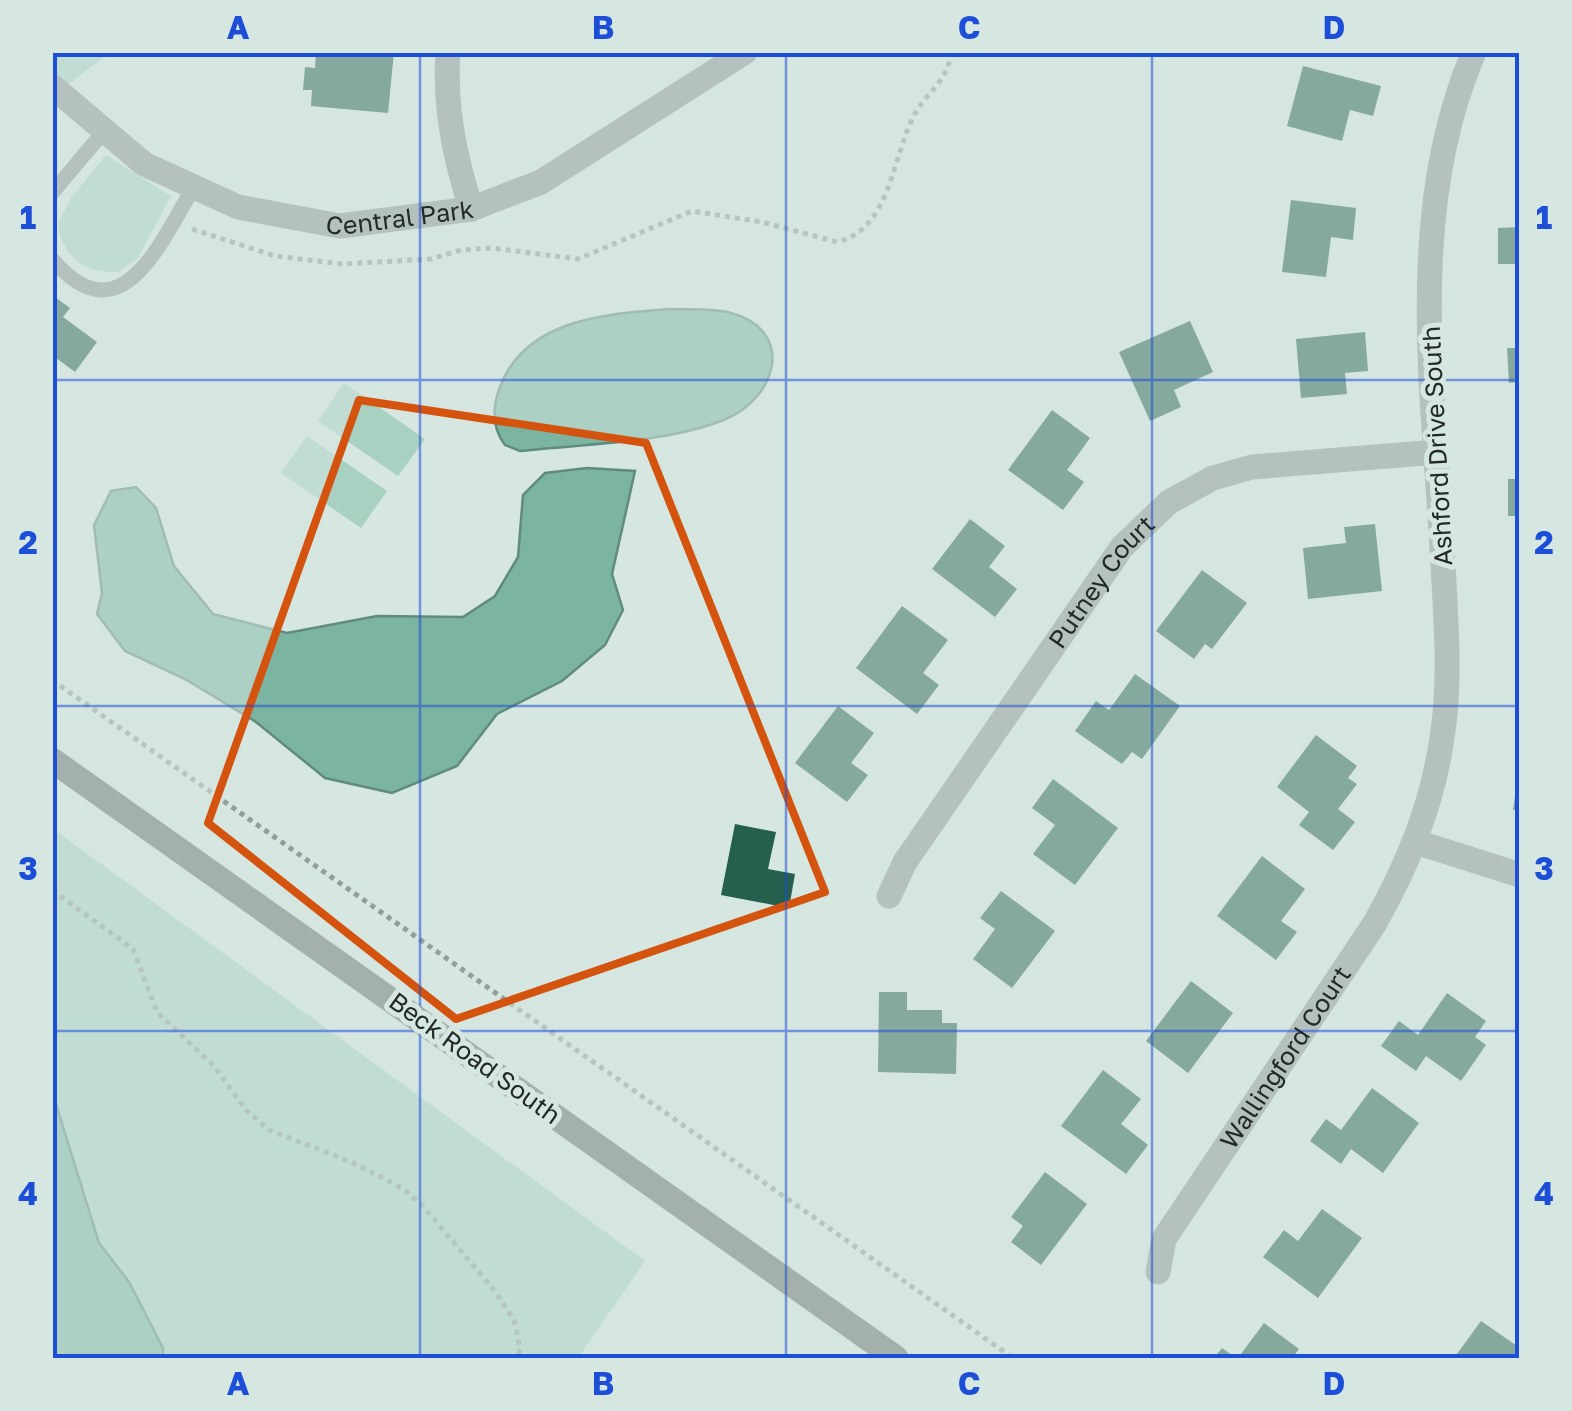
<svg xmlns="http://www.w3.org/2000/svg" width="1572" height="1411" font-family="'Golos Text',sans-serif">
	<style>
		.green { fill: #a8d1c1 }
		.water { fill: #7bb5a1; stroke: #618b7c; stroke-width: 2.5 }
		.building { fill: #255f4d }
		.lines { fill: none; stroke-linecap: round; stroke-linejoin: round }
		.path { stroke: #929e99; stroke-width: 5; stroke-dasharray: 5 5; stroke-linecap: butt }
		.service { stroke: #8e9491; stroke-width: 15 }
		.minor { stroke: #8e9491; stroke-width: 25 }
		.secondary { stroke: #666f6b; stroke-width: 25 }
		.marked { fill: none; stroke: #d4540f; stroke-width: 8; stroke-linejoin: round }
		.grid { fill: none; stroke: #1d4ed8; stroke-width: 2.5; stroke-opacity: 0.55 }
		.labels { text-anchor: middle; stroke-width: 10; stroke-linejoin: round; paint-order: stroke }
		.street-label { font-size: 25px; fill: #232927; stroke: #d6e6e0 }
		.neatline { fill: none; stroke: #1d4ed8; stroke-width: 4 }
		.grid-label { font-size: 32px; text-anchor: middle; font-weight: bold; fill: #1d4ed8 }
	</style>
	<rect width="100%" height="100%" fill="#d6e6e0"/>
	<path class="green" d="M 53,53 L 109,53 L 53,96 Z
		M 106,155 L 171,196 L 138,258 L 119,272 C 84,273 64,259 58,224 L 71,198 Z
		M 344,383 L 425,439 L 398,476 L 318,421 Z
		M 307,436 L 387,491 L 361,528 L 281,473 Z
		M 52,828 L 645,1261 L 578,1358 L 53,1358 Z"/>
	<path class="water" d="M 669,309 C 689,310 712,308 731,313 C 795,330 778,397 726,419 C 669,443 583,444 520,451 L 505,445 C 493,429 492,412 498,393 C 521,319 604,314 669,309 Z
		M 587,468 L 635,471 L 612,574 L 623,610 L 605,645 L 562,681 L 497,714 L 457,766 L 392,793 L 325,778 L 256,722 L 185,679 L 125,651 L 97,614 L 102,593 L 94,525 L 111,491 L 136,487 L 156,508 L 174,566 L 213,614 L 287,633 L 377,616 L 463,617 L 495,596 L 518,557 L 523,495 L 545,473 Z
		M 52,1091 L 99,1243 L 129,1282 L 163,1348 L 163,1358 L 53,1358 Z"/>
	<path class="building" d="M 316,52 L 394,52 L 388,113 L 311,106 L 312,90 L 303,90 L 305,67 L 315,68 Z
		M 1303,66 L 1381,86 L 1373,116 L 1350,110 L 1342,141 L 1287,126 Z
		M 1291,200 L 1356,208 L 1353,240 L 1331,237 L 1326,277 L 1282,272 Z
		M 1520,227 L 1520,264 L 1498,264 L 1498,228 Z
		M 52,295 L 70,308 L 63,317 L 97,342 L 75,372 L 52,355 Z
		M 1190,321 L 1213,372 L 1174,390 L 1181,407 L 1150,421 L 1119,352 Z
		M 1365,332 L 1368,371 L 1345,373 L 1347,394 L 1301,398 L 1296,339 Z
		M 1507,348 L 1520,348 L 1520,382 L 1509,383 Z
		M 1052,410 L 1090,438 L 1067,470 L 1084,482 L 1063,510 L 1008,470 Z
		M 1508,479 L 1520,479 L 1520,516 L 1508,516 Z
		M 970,519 L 1005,546 L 989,567 L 1017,589 L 995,617 L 932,569 Z
		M 1375,524 L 1382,591 L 1308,599 L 1303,548 L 1346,543 L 1344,527 Z
		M 1202,570 L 1247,603 L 1212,649 L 1205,644 L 1194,659 L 1156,631 Z
		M 902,606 L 948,640 L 923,673 L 939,685 L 917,714 L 856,668 Z
		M 1135,674 L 1180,706 L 1142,759 L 1132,752 L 1122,764 L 1075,731 L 1096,701 L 1109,710 Z
		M 838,706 L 874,733 L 851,763 L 868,775 L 847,802 L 795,763 Z
		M 1316,735 L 1357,766 L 1348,778 L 1357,784 L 1338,809 L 1355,822 L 1333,850 L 1299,825 L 1309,812 L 1277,787 Z
		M 1053,779 L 1118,828 L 1075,885 L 1033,854 L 1055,825 L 1032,808 Z
		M 1517,781 L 1520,781 L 1520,810 L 1513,810 Z
		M 735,824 L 776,832 L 768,869 L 795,874 L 789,908 L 721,895 Z
		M 1262,856 L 1305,889 L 1281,921 L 1297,932 L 1276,960 L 1217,916 Z
		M 1001,891 L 1055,931 L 1012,988 L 973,959 L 995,929 L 980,918 Z
		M 1191,981 L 1233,1013 L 1188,1073 L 1146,1041 Z
		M 879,992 L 907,992 L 907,1010 L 942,1010 L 942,1023 L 957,1023 L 956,1074 L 878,1072 Z
		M 1447,993 L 1486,1021 L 1475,1037 L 1486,1045 L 1461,1081 L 1426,1056 L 1416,1071 L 1381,1046 L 1399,1021 L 1418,1035 Z
		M 1103,1070 L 1141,1099 L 1121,1124 L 1148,1145 L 1126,1174 L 1061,1126 Z
		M 1372,1088 L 1419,1123 L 1383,1173 L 1351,1149 L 1341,1164 L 1310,1141 L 1326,1119 L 1341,1130 Z
		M 1045,1172 L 1087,1204 L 1041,1265 L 1011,1242 L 1023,1226 L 1011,1217 Z
		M 1322,1209 L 1362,1238 L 1318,1298 L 1263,1257 L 1284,1230 L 1298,1241 Z
		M 1481,1321 L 1520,1348 L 1520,1358 L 1454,1358 Z
		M 1264,1323 L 1299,1349 L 1292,1358 L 1238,1358 Z
		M 1222,1348 L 1236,1358 L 1214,1358 Z"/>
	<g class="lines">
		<path class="path" d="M 192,229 L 275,256 L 342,264 L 431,259 L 461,250 L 492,248 L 578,259 L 692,211 L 762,222 L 837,242 C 892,229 892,153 916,112 C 931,87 945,85 952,52
			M 52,680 L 1013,1358
			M 52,890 L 133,949 L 157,1012 L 214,1066 L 246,1110 L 269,1130 L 349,1161 L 402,1188 L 422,1205 L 494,1290 L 514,1320 L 520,1348 L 518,1358"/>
		<path class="service" d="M 52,193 L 105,130
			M 52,259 C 122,341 161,240 194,187"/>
		<g class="minor">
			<path d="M 448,52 C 444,108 455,156 471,209"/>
			<path id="s1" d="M 52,86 L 144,164 L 238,207 L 340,226 L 471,209 L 541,182 L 745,52"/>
			<path d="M 1416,842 L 1520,875"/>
			<path id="s2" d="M 889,896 L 905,862 L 1122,547 L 1169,502 L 1213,478 L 1252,467 L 1437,452"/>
			<path id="s3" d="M 1158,1272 L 1164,1239 L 1375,923 C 1408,864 1432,806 1442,738 C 1451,681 1446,622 1443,564 C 1434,396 1405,211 1474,52"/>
		</g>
		<path class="secondary" d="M 52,760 L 896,1358"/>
	</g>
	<path d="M0 0H1572V1411H0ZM 359,400 L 646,443 L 825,892 L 456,1019 L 208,823 Z" fill="#d6e6e0" fill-opacity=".55" fill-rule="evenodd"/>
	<path class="marked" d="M 359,400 L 646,443 L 825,892 L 456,1019 L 208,823 Z"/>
	<path class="grid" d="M 420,52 L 420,1358M 786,52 L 786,1358M 1152,52 L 1152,1358M 52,380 L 1520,380M 52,706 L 1520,706M 52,1031 L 1520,1031"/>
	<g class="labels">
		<g class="street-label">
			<text dy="9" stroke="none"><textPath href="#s1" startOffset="388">Central Park</textPath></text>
			<text transform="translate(1437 446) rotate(-93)" y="9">Ashford Drive South</text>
			<text dy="9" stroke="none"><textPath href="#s2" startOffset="380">Putney Court</textPath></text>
			<text dy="9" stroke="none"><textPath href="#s3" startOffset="252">Wallingford Court</textPath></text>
			<text transform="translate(475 1058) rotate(36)" y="9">Beck Road South</text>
		</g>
	</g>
	<rect width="1572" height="1411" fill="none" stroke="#d6e6e0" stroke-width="110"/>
	<rect x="55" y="55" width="1462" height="1301" class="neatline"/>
	<g class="grid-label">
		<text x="238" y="39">A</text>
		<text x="603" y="39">B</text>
		<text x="969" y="39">C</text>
		<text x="1334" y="39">D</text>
		<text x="28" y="229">1</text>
		<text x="1544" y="229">1</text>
		<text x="28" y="554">2</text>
		<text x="1544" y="554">2</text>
		<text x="28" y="880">3</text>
		<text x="1544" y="880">3</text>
		<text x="28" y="1205">4</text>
		<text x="1544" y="1205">4</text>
		<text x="238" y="1395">A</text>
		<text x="603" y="1395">B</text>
		<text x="969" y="1395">C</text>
		<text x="1334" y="1395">D</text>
	</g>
</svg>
